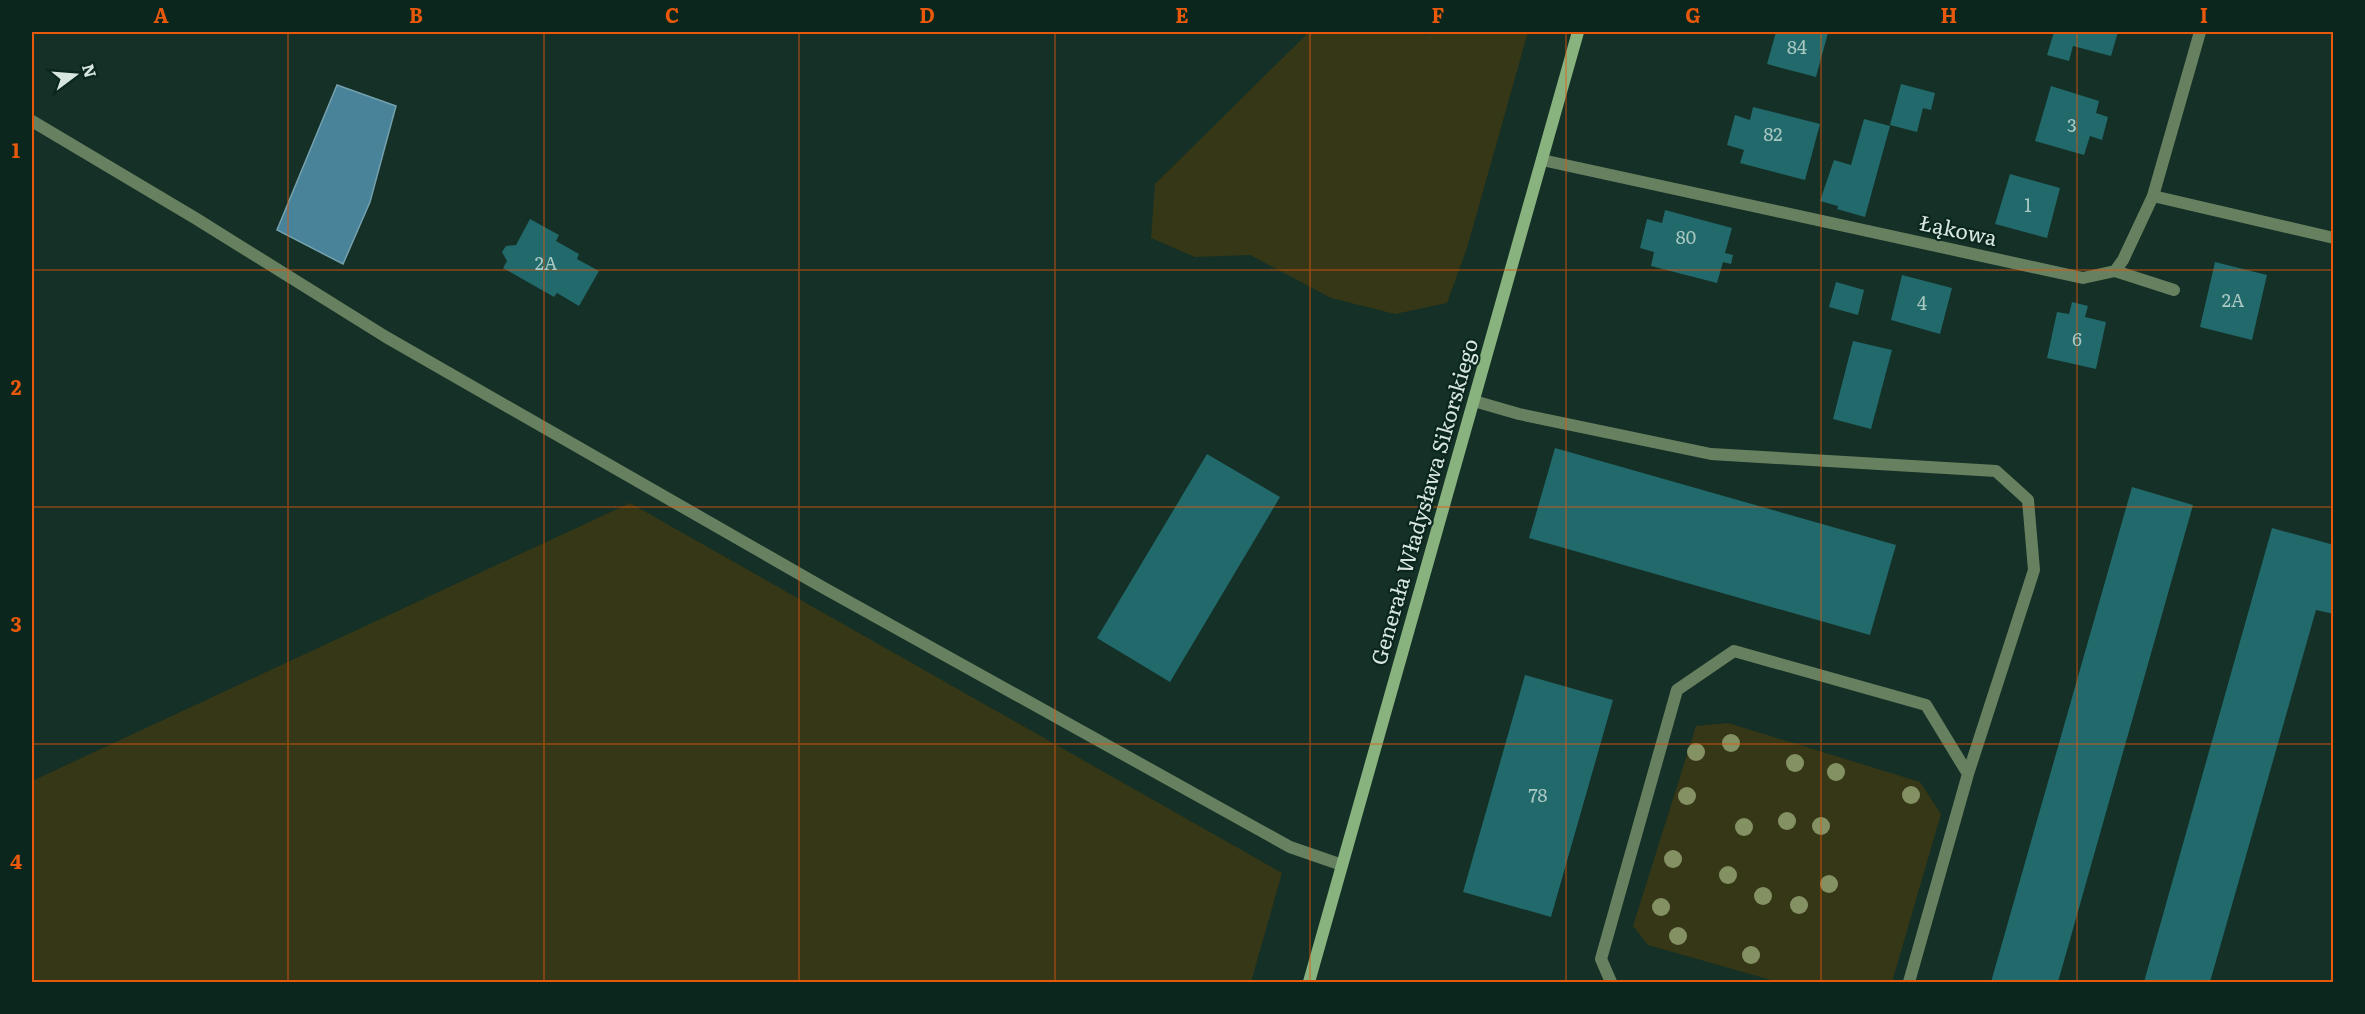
<svg xmlns="http://www.w3.org/2000/svg" width="2365" height="1014" font-family="Literata,serif">
	<style>
		.green { fill: #353717 }
		.water { fill: #498399; stroke: #74a1ae; stroke-width: 1.5 }
		.building { fill: #21696a }
		.lines { fill: none; stroke-linecap: round; stroke-linejoin: round }
		.lane { stroke: #678160; stroke-width: 12 }
		.street { stroke: #678160; stroke-width: 12 }
		.secondary { stroke: #88b37e; stroke-width: 12 }
		.tree { fill: #849263 }
		.grid { fill: none; stroke: #e8590c; stroke-width: 1.5; stroke-opacity: 0.55 }
		.labels { text-anchor: middle; stroke-width: 4.5; stroke-linejoin: round; paint-order: stroke }
		.number-label { font-size: 18px; fill: #aac8c2 }
		.street-label { font-size: 21px; fill: #d7e7e0; stroke: #0b261d }
		.neatline { fill: none; stroke: #e8590c; stroke-width: 2 }
		.grid-label { font-size: 20px; text-anchor: middle; font-weight: bold; fill: #e8590c }
	</style>
	<rect width="100%" height="100%" fill="#153026"/>
	<path class="green" d="M 1309,32 L 1418,32 L 1425,35 L 1429,32 L 1528,32 L 1467,248 L 1447,303 L 1395,314 L 1331,298 L 1250,255 L 1195,257 L 1151,238 L 1155,184 Z
		M 630,503 L 1282,873 L 1251,982 L 32,982 L 32,781 Z
		M 1728,723 L 1920,782 L 1941,814 L 1892,982 L 1778,982 L 1648,945 L 1633,926 L 1696,726 Z"/>
	<path class="water" d="M 337,85 L 396,106 L 370,202 L 343,264 L 277,230 Z"/>
	<path class="building" d="M 1776,32 L 1828,33 L 1816,77 L 1767,64 Z
		M 2054,32 L 2118,32 L 2111,56 L 2073,46 L 2069,61 L 2047,55 Z
		M 1901,84 L 1935,93 L 1931,110 L 1923,108 L 1917,132 L 1890,125 Z
		M 2051,86 L 2099,101 L 2096,113 L 2108,117 L 2102,140 L 2090,136 L 2084,155 L 2035,141 Z
		M 1753,107 L 1820,124 L 1805,180 L 1740,163 L 1744,150 L 1727,145 L 1735,115 L 1750,120 Z
		M 1864,119 L 1890,126 L 1865,217 L 1837,209 L 1838,206 L 1820,201 L 1834,160 L 1851,165 Z
		M 2010,174 L 2060,188 L 2047,238 L 1995,224 Z
		M 1665,210 L 1732,228 L 1725,253 L 1733,255 L 1731,264 L 1723,262 L 1717,283 L 1651,266 L 1654,252 L 1640,248 L 1647,219 L 1662,223 Z
		M 530,219 L 559,235 L 556,241 L 579,254 L 577,259 L 599,271 L 579,306 L 557,293 L 554,297 L 503,268 L 507,261 L 502,252 L 506,246 L 516,245 Z
		M 2215,262 L 2267,275 L 2252,340 L 2200,327 Z
		M 1902,275 L 1952,288 L 1940,334 L 1891,320 Z
		M 1836,282 L 1864,290 L 1858,315 L 1829,307 Z
		M 2072,302 L 2088,306 L 2085,317 L 2106,322 L 2096,369 L 2047,358 L 2057,312 L 2069,314 Z
		M 1853,341 L 1892,350 L 1871,429 L 1833,419 Z
		M 1555,448 L 1896,545 L 1870,635 L 1529,538 Z
		M 1207,454 L 1280,497 L 1170,682 L 1097,638 Z
		M 2132,487 L 2193,505 L 2058,982 L 1991,982 Z
		M 2272,528 L 2334,545 L 2331,556 L 2334,557 L 2334,614 L 2316,610 L 2210,982 L 2144,982 Z
		M 1525,675 L 1613,700 L 1551,917 L 1463,892 Z"/>
	<g class="lines">
		<path class="lane" d="M 2153,196 L 2334,238
			M 2115,271 L 2174,290
			M 1474,401 L 1519,414 L 1711,454 L 1996,471 L 2028,500 L 2034,570 L 1968,774
			M 1611,982 L 1601,959 L 1677,690 L 1734,651 L 1926,705 L 1968,774 L 1909,982"/>
		<path class="street" d="M 32,121 L 195,218 L 386,337 L 824,588 L 1290,847 L 1342,865
			M 1542,160 L 2083,278 L 2115,271 L 2123,260 L 2153,196 L 2200,32"/>
		<path class="secondary" d="M 1309,982 L 1578,32"/>
	</g>
	<g class="tree">
		<circle cx="1731" cy="743" r="9"/>
		<circle cx="1696" cy="752" r="9"/>
		<circle cx="1795" cy="763" r="9"/>
		<circle cx="1836" cy="772" r="9"/>
		<circle cx="1911" cy="795" r="9"/>
		<circle cx="1687" cy="796" r="9"/>
		<circle cx="1787" cy="821" r="9"/>
		<circle cx="1821" cy="826" r="9"/>
		<circle cx="1744" cy="827" r="9"/>
		<circle cx="1673" cy="859" r="9"/>
		<circle cx="1728" cy="875" r="9"/>
		<circle cx="1829" cy="884" r="9"/>
		<circle cx="1763" cy="896" r="9"/>
		<circle cx="1799" cy="905" r="9"/>
		<circle cx="1661" cy="907" r="9"/>
		<circle cx="1678" cy="936" r="9"/>
		<circle cx="1751" cy="955" r="9"/>
	</g>
	<path class="grid" d="M 288,32 L 288,982M 544,32 L 544,982M 799,32 L 799,982M 1055,32 L 1055,982M 1310,32 L 1310,982M 1566,32 L 1566,982M 1821,32 L 1821,982M 2077,32 L 2077,982M 32,270 L 2334,270M 32,507 L 2334,507M 32,744 L 2334,744"/>
	<g class="labels">
		<g class="number-label">
			<text x="1797" y="54">84</text>
			<text x="2072" y="132">3</text>
			<text x="1773" y="141">82</text>
			<text x="2028" y="212">1</text>
			<text x="1686" y="244">80</text>
			<text x="546" y="270">2A</text>
			<text x="2233" y="307">2A</text>
			<text x="1922" y="310">4</text>
			<text x="2077" y="346">6</text>
			<text x="1538" y="802">78</text>
		</g>
		<g class="street-label">
			<text transform="translate(1958 231) rotate(12)" y="7">Łąkowa</text>
			<text transform="translate(1425 502) rotate(-74)" y="7">Generała Władysława Sikorskiego</text>
		</g>
	</g>
	<rect width="2365" height="1014" fill="none" stroke="#0b261d" stroke-width="66"/>
	<g transform="translate(75 75) rotate(74)" stroke="#0b261d" stroke-width="4.5" paint-order="stroke">
	<path d="M0-4.5L10 22L0 15L-10 22Z" fill="#d7e7e0"/>
	<text y="-9" font-size="16" font-weight="bold" text-anchor="middle" fill="#d7e7e0">N</text>
	</g>
	<rect x="33" y="33" width="2299" height="948" class="neatline"/>
	<g class="grid-label">
		<text x="161" y="23">A</text>
		<text x="416" y="23">B</text>
		<text x="672" y="23">C</text>
		<text x="927" y="23">D</text>
		<text x="1182" y="23">E</text>
		<text x="1438" y="23">F</text>
		<text x="1693" y="23">G</text>
		<text x="1949" y="23">H</text>
		<text x="2204" y="23">I</text>
		<text x="16" y="158">1</text>
		<text x="16" y="395">2</text>
		<text x="16" y="632">3</text>
		<text x="16" y="869">4</text>
	</g>
</svg>
